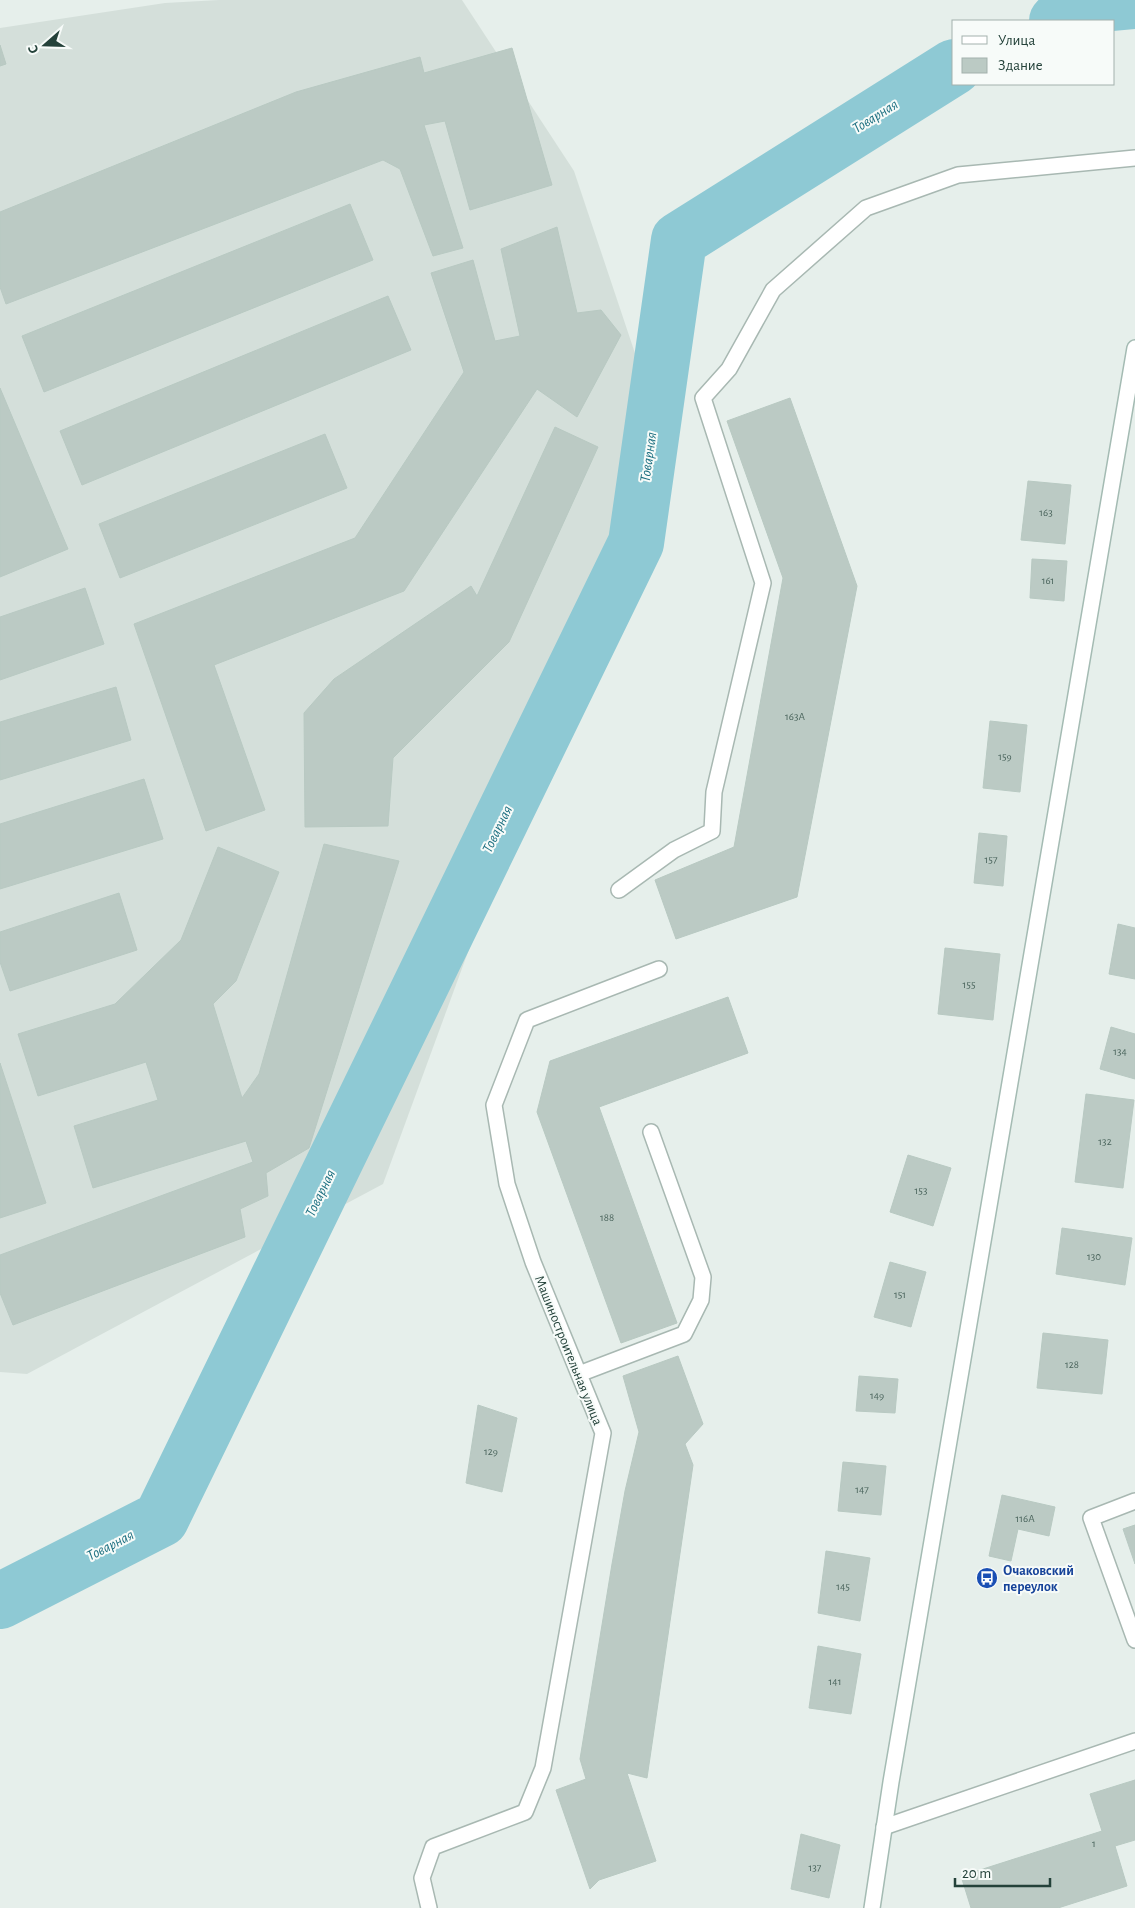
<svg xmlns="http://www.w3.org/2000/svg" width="1135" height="1908" font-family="'Alegreya Sans',sans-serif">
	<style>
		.built { fill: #d4dfda }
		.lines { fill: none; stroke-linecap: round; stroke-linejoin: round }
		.river { stroke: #8ec9d4; stroke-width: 56 }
		.building { fill: #bbcac4; stroke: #b8c9c2 }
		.lane-casing { stroke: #a8b8b2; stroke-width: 18 }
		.secondary-casing { stroke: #a4bbb3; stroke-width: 18 }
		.lane { stroke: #fff; stroke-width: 15 }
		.secondary { stroke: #fff; stroke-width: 15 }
		.labels { text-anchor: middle; stroke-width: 4; stroke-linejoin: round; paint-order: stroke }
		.number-label { font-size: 11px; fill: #4a645c }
		.street-label { font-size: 14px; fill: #24423a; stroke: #f7fbf9 }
		.transit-label { font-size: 14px; font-weight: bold; fill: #164399; stroke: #f7fbf9; text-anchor: start }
		.water-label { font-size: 15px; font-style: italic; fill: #1c6f80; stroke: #f7fbf9 }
	</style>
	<rect width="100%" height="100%" fill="#e6efeb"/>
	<path class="built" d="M 219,0 L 462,0 L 574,171 L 660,428 L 383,1184 L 27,1374 L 0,1372 L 0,28 L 165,3 Z"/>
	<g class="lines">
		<path class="river" d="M 1057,21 L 1100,4 L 1135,1
			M 0,1601 L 161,1519 L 636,543 L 679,240 L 954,67"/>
	</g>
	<path class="building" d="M 0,45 L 6,64 L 0,66 Z
		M 512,48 L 552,185 L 470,210 L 445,121 L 424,125 L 463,248 L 433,256 L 400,169 L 383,160 L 6,304 L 0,287 L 0,212 L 296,92 L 420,57 L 424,73 Z
		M 350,204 L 373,260 L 44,392 L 22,336 Z
		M 557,227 L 577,313 L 601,310 L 621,335 L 577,417 L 537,389 L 404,591 L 214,665 L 265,810 L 206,831 L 134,624 L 355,538 L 464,372 L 431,273 L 473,260 L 495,341 L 520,336 L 501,249 Z
		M 388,296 L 411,350 L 82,485 L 60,431 Z
		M 0,388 L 68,549 L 0,577 Z
		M 790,398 L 857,586 L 797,897 L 676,939 L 655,880 L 734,847 L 783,578 L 727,421 Z
		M 555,427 L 598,447 L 509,642 L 393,758 L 388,826 L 305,827 L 304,713 L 334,679 L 471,586 L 477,596 Z
		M 325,434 L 347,488 L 120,578 L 99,524 Z
		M 1028,481 L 1071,485 L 1065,544 L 1021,540 Z
		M 1032,559 L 1067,561 L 1064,601 L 1030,598 Z
		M 85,588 L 104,644 L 0,680 L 0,617 Z
		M 116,687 L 131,740 L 0,780 L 0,722 Z
		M 990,721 L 1027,725 L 1020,792 L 983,788 Z
		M 144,779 L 163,839 L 0,889 L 0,824 Z
		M 979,833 L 1007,836 L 1003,886 L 974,883 Z
		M 324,844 L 399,861 L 309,1148 L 266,1173 L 268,1196 L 240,1209 L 245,1237 L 13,1325 L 0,1293 L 0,1255 L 253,1162 L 246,1141 L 93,1188 L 74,1126 L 158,1100 L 146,1062 L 38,1096 L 18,1034 L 115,1004 L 181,940 L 218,847 L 279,872 L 236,981 L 213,1004 L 242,1098 L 259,1074 Z
		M 119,893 L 137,950 L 10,991 L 0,962 L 0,932 Z
		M 1118,924 L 1135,928 L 1135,979 L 1109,974 Z
		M 945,948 L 1000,954 L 993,1020 L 938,1014 Z
		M 728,997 L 748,1053 L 599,1107 L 677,1323 L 621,1343 L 537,1112 L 550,1061 Z
		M 1111,1027 L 1135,1034 L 1135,1079 L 1100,1069 Z
		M 0,1063 L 46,1203 L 0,1218 Z
		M 1086,1094 L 1134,1100 L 1123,1188 L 1075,1182 Z
		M 908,1155 L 951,1168 L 933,1226 L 890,1212 Z
		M 1062,1228 L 1132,1238 L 1125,1285 L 1056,1274 Z
		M 890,1262 L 926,1272 L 911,1327 L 874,1317 Z
		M 1043,1333 L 1108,1340 L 1102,1394 L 1037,1388 Z
		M 678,1356 L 703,1424 L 685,1444 L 693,1465 L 647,1778 L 627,1773 L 656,1861 L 599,1880 L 590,1889 L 556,1790 L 586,1779 L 580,1759 L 612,1564 L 625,1491 L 639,1432 L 623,1376 Z
		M 859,1376 L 898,1379 L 895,1413 L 856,1411 Z
		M 478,1405 L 517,1418 L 502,1492 L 466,1483 Z
		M 843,1462 L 886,1466 L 881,1515 L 838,1511 Z
		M 1002,1495 L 1055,1507 L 1049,1536 L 1018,1529 L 1011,1561 L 989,1556 Z
		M 1135,1525 L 1135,1564 L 1123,1529 Z
		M 826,1551 L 870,1558 L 860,1621 L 818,1613 Z
		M 818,1646 L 861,1654 L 851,1714 L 809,1708 Z
		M 1135,1780 L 1135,1840 L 1115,1846 L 1127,1886 L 1058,1908 L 971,1908 L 961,1876 L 1102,1831 L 1090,1794 Z
		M 801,1834 L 840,1845 L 829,1898 L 791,1889 Z"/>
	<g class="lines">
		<g class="lane-casing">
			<path id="lane" d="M 619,890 L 674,850 L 712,831 L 714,792 L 763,583 L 703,398 L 729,369 L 773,290 L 866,208 L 958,175 L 1135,158
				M 579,1374 L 684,1334 L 701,1300 L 703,1277 L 651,1132
				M 1135,1501 L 1091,1518 L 1135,1640
				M 884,1827 L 1135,1741
				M 429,1908 L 422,1878 L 433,1847 L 525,1812 L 543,1768 L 603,1433 L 533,1262 L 507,1184 L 494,1105 L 527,1020 L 659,969"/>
		</g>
		<g class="secondary-casing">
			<path id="secondary" d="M 872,1908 L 891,1782 L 1135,348"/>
		</g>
		<use href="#lane" class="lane"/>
		<use href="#secondary" class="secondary"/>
	</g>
	<defs>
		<g id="bus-disc" transform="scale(1.125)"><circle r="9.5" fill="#1a4fb4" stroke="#f7fbf9"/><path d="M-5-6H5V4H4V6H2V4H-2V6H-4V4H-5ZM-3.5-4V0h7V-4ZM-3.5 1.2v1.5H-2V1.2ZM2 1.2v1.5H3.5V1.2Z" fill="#fff"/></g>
	</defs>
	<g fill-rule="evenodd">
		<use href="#bus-disc" x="987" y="1578"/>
	</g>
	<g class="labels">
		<g class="number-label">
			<text x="1046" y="516">163</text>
			<text x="1048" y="584">161</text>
			<text x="795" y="720">163А</text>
			<text x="1005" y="760">159</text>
			<text x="991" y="863">157</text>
			<text x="969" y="988">155</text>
			<text x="1120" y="1055">134</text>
			<text x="1105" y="1145">132</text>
			<text x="921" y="1194">153</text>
			<text x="607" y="1221">188</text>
			<text x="1094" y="1260">130</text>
			<text x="900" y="1298">151</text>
			<text x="1072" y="1368">128</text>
			<text x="877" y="1399">149</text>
			<text x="491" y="1455">129</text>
			<text x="862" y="1493">147</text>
			<text x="1025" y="1522">116А</text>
			<text x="843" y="1590">145</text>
			<text x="835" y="1685">141</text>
			<text x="1094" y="1847">1</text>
			<text x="815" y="1871">137</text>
		</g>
		<g class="street-label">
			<text transform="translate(569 1350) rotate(68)" y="5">Машиностроительная улица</text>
		</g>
		<g class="transit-label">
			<text x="1003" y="1575">Очаковский<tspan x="1003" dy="16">переулок</tspan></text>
		</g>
		<g class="water-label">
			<text transform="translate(875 116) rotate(-32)" y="5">Товарная</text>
			<text transform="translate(648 457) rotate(-82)" y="5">Товарная</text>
			<text transform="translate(497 829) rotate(-64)" y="5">Товарная</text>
			<text transform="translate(320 1193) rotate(-64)" y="5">Товарная</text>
			<text transform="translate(110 1545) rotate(-27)" y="5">Товарная</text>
		</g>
	</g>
	<rect x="952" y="20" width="162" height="65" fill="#f7fbf9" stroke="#a3b1ad"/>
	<rect x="962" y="36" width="25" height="8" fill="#ffffff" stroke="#a3b1ad"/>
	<text x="998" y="45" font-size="15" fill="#24423a">Улица</text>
	<rect x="962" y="58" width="25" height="15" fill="#bbcac4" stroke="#a3b1ad"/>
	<text x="998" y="70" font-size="15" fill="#24423a">Здание</text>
	<g transform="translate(45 45) rotate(250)" stroke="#f7fbf9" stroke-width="4" paint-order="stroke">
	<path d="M0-4L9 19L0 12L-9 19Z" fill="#24423a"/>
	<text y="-8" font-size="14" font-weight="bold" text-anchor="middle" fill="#24423a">С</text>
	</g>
	<path d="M955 1878v8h95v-8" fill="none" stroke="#24423a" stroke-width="2.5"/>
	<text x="962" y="1878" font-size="15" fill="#24423a" stroke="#f7fbf9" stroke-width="4" paint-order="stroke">20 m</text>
</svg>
